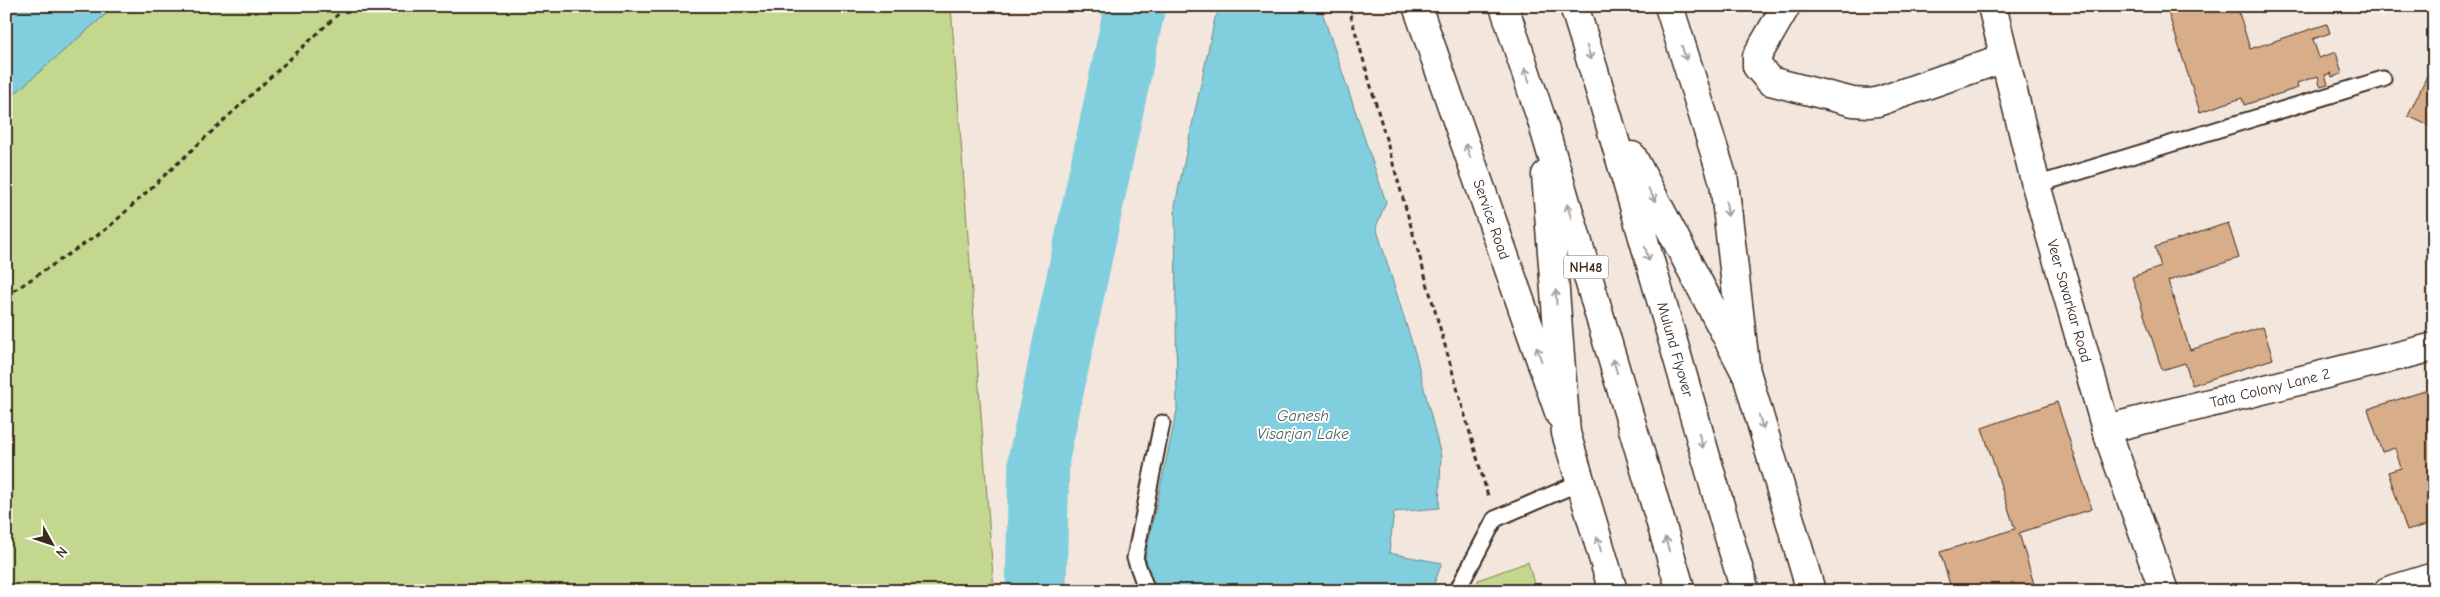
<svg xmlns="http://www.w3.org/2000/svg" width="2440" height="597" font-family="'Comic Neue',sans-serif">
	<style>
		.green { fill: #c3d88e; stroke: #7f8156 }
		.water { fill: #81cfde; stroke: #658d91 }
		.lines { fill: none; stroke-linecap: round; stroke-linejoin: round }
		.river { stroke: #81cfde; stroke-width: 61 }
		.building { fill: #d8ad89; stroke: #3b2a1e }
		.service-casing { stroke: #3b2a1e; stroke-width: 19 }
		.minor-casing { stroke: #3b2a1e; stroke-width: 31 }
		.tertiary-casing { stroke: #3b2a1e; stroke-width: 31 }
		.trunk-casing { stroke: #3b2a1e; stroke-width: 31 }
		.path { stroke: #3b2a1e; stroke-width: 3; stroke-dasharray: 5 4; stroke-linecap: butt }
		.service { stroke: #fff; stroke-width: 15 }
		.minor { stroke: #fff; stroke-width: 28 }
		.tertiary { stroke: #fff; stroke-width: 28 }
		.trunk { stroke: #fff; stroke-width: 28 }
		.oneway { stroke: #a79f9a }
		.labels { text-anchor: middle; stroke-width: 4; stroke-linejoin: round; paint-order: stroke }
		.shield { fill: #fff; stroke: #766a62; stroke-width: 1 }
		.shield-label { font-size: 14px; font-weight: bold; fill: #3b2a1e }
		.street-label { font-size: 15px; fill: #3b2a1e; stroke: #fff }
		.water-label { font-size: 16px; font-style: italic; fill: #505c58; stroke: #fff }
	</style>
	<rect width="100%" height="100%" fill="#f3e6dc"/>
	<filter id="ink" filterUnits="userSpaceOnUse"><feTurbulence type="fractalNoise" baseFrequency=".02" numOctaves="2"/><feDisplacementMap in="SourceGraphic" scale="10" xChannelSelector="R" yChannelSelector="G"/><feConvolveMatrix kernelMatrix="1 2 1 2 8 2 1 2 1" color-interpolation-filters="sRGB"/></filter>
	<g filter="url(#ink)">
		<path class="green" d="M 115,6 L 951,6 L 994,591 L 6,591 L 6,101 Z
			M 1528,562 L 1536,591 L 1477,591 L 1478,580 Z"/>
		<path class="water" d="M 6,6 L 115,6 L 6,101 Z
			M 1222,6 L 1320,6 L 1386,202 L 1376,227 L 1416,356 L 1441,456 L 1439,508 L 1394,512 L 1389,553 L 1442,563 L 1431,591 L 1156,591 L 1145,558 L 1177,410 L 1175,205 L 1215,18 Z"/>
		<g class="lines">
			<path class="river" d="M 1036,591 L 1039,457 L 1135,6"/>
		</g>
		<path class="building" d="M 2166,6 L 2237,6 L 2250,49 L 2327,24 L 2330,33 L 2313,39 L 2319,58 L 2336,52 L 2342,74 L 2332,77 L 2331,73 L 2325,75 L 2328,84 L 2320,86 L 2318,76 L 2297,83 L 2298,88 L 2244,105 L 2242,98 L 2200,112 Z
			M 2434,61 L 2434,128 L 2408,116 Z
			M 2228,223 L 2239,258 L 2168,281 L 2190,350 L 2263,327 L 2273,359 L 2192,385 L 2185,363 L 2162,370 L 2132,277 L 2161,267 L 2155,247 Z
			M 2434,388 L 2434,529 L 2432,523 L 2407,531 L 2388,472 L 2401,468 L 2395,448 L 2382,452 L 2368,409 Z
			M 2057,402 L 2092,509 L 2019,533 L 2036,591 L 1952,591 L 1940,552 L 2015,529 L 1982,428 Z"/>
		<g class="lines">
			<g class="service-casing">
				<path id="service" d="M 2036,185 L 2383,79
					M 1147,591 L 1135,558 L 1162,423
					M 1457,591 L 1495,519 L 1581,482"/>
			</g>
			<g class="minor-casing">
				<g id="minor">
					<path d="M 1786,6 L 1757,56 L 1757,66 L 1770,81 L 1853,102 L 1868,103 L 1877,102 L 2004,58"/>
					<path id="s1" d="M 2106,429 L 2434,347"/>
					<path d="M 2388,591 L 2434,577"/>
				</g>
			</g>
			<g class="tertiary-casing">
				<g id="tertiary">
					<path id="s2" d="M 1417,6 L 1560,415"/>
					<path d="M 1669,6 L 1724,182 L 1746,373"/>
					<path id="s3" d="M 1992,6 L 2036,185 L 2106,429 L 2164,591"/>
				</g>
			</g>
			<g class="trunk-casing">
				<g id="trunk">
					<path d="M 1504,6 L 1542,121 L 1681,591"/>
					<path id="s4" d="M 1574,6 C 1635,200 1687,396 1745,591"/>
					<path d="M 1632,156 L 1747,375 L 1811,591"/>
					<path d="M 1546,175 L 1566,433 L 1613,591"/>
				</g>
			</g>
			<path class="path" d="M 1348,6 L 1488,496
				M 6,296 L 108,228 L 347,6"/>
			<use href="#service" class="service"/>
			<use href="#minor" class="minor"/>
			<use href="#tertiary" class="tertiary"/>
			<use href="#trunk" class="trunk"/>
		</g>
		<defs><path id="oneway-shaft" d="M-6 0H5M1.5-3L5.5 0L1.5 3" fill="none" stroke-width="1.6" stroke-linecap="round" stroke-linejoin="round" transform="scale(1.25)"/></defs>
		<g class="oneway">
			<use href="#oneway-shaft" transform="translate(1589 53) rotate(73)"/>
			<use href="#oneway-shaft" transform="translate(1684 53) rotate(73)"/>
			<use href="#oneway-shaft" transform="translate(1527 75) rotate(-108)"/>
			<use href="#oneway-shaft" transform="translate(1468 151) rotate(-109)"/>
			<use href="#oneway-shaft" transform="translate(1652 195) rotate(62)"/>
			<use href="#oneway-shaft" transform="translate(1727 209) rotate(83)"/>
			<use href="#oneway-shaft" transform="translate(1569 211) rotate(-107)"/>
			<use href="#oneway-shaft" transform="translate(1647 254) rotate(74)"/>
			<use href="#oneway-shaft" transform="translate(1556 297) rotate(-94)"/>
			<use href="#oneway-shaft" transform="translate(1539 354) rotate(-109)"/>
			<use href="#oneway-shaft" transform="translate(1615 366) rotate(-107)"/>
			<use href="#oneway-shaft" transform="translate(1761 422) rotate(73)"/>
			<use href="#oneway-shaft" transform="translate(1701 441) rotate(73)"/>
			<use href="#oneway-shaft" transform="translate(1599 544) rotate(-106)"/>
			<use href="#oneway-shaft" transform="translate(1667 544) rotate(-106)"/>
		</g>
	</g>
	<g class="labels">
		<rect class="shield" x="1563.5" y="255.5" width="45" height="23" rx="4"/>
		<g class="shield-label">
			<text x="1586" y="272">NH48</text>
		</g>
		<g class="street-label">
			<text dy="5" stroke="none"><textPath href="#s2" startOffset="226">Service Road</textPath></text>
			<text dy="5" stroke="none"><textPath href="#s3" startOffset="305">Veer Savarkar Road</textPath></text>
			<text dy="5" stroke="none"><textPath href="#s4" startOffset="358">Mulund Flyover</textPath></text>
			<text dy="5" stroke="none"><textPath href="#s1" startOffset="169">Tata Colony Lane 2</textPath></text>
		</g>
		<g class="water-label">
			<text x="1303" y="421">Ganesh<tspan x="1303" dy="18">Visarjan Lake</tspan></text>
		</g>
	</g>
	<rect width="2440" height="597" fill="none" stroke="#fff" stroke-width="25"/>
	<rect x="12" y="12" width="2415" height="572" fill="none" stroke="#3b2a1e" stroke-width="2" filter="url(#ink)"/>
	<g transform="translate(52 544) rotate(130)" stroke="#ffffff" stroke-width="4" paint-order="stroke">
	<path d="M0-4L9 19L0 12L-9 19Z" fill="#3b2a1e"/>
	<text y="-8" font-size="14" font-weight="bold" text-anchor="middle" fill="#3b2a1e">N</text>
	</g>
</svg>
